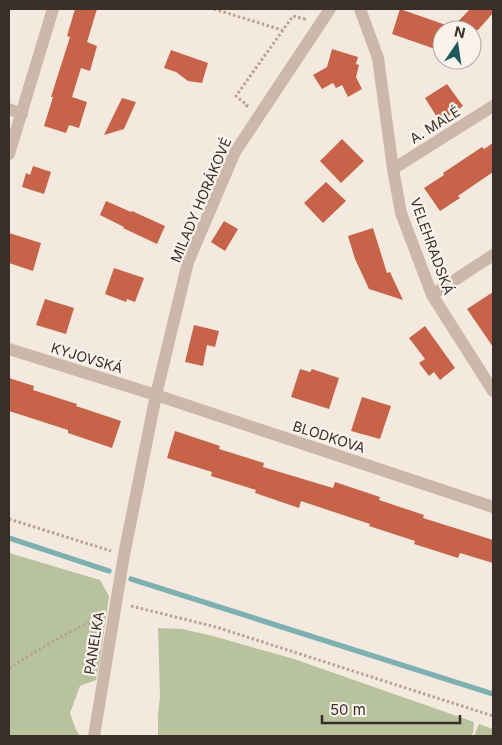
<svg xmlns="http://www.w3.org/2000/svg" width="502" height="745" font-family="Inter,sans-serif">
	<style>
		.green { fill: #b8c39e }
		.lines { fill: none; stroke-linecap: round; stroke-linejoin: round }
		.stream { stroke: #7db1b1; stroke-width: 5.5 }
		.building { fill: #c76349 }
		.path { stroke: #b8a294; stroke-width: 3; stroke-dasharray: 2.5 2.5; stroke-linecap: butt }
		.minor { stroke: #ccb8aa; stroke-width: 12 }
		.labels { text-anchor: middle; stroke-width: 4.5; stroke-linejoin: round; paint-order: stroke }
		.street-label { font-size: 14px; fill: #392e2a; stroke: #faf3ec }
	</style>
	<rect width="100%" height="100%" fill="#f3e9df"/>
	<path class="green" d="M 9,553 L 100,580 L 109,596 L 100,660 L 96,680 L 80,686 L 70,713 L 76,730 L 80,736 L 9,736 Z
		M 158,628 L 182,629 L 213,636 L 294,659 L 474,722 L 473,733 L 471,736 L 158,736 L 158,716 L 160,696 Z
		M 479,724 L 493,729 L 493,736 L 474,736 Z"/>
	<g class="lines">
		<path class="stream" d="M 9,538 L 109,571
			M 131,579 L 493,694"/>
	</g>
	<path class="building" d="M 75,9 L 97,9 L 87,42 L 97,46 L 90,71 L 81,68 L 72,97 L 87,102 L 79,128 L 69,125 L 66,133 L 44,126 L 53,97 L 51,97 L 70,37 L 67,36 Z
		M 400,9 L 446,25 L 444,30 L 442,30 L 442,38 L 438,50 L 392,34 Z
		M 470,9 L 493,9 L 493,13 L 478,30 L 450,30 Z
		M 332,49 L 358,57 L 356,64 L 359,65 L 356,77 L 362,89 L 348,97 L 342,85 L 336,88 L 333,83 L 322,89 L 313,75 L 327,67 Z
		M 171,50 L 208,63 L 202,83 L 188,81 L 176,72 L 164,68 Z
		M 447,84 L 463,106 L 440,122 L 425,98 Z
		M 122,98 L 136,102 L 124,129 L 104,135 Z
		M 342,139 L 364,161 L 341,183 L 320,161 Z
		M 493,143 L 493,172 L 458,196 L 460,198 L 440,211 L 424,188 L 444,175 L 443,173 L 482,147 L 484,149 Z
		M 33,166 L 51,172 L 44,194 L 22,187 L 26,173 L 30,175 Z
		M 326,182 L 346,201 L 323,223 L 304,203 Z
		M 106,201 L 131,212 L 132,211 L 165,226 L 157,244 L 123,228 L 124,227 L 100,215 Z
		M 224,221 L 238,229 L 225,251 L 211,242 Z
		M 373,228 L 387,273 L 390,272 L 403,300 L 369,289 L 355,259 L 348,236 Z
		M 9,233 L 41,243 L 33,271 L 9,263 Z
		M 114,268 L 144,278 L 135,302 L 127,299 L 126,302 L 105,294 Z
		M 493,292 L 493,347 L 467,309 Z
		M 45,299 L 74,308 L 66,334 L 36,325 Z
		M 194,325 L 219,331 L 215,347 L 207,345 L 203,366 L 185,362 Z
		M 425,326 L 455,368 L 440,380 L 434,372 L 429,376 L 419,363 L 425,359 L 409,338 Z
		M 300,369 L 310,372 L 312,369 L 339,378 L 329,409 L 291,397 Z
		M 9,378 L 34,386 L 33,390 L 77,404 L 76,406 L 121,421 L 112,448 L 68,433 L 68,430 L 9,411 Z
		M 362,397 L 391,406 L 380,439 L 351,431 Z
		M 175,431 L 220,446 L 219,449 L 264,463 L 263,467 L 333,488 L 335,482 L 380,497 L 379,500 L 424,515 L 423,518 L 493,540 L 493,563 L 460,553 L 458,558 L 414,544 L 415,541 L 369,526 L 370,524 L 301,501 L 299,508 L 255,493 L 256,490 L 211,476 L 212,472 L 167,458 Z"/>
	<g class="lines">
		<path class="path" d="M 214,9 L 282,30
			M 246,107 L 247,105 L 236,96 L 293,16 L 305,19 L 306,17
			M 9,519 L 111,551
			M 131,606 L 216,627 L 493,716
			M 9,668 C 38,650 68,631 100,618"/>
		<path class="minor" d="M 360,9 L 378,58 L 393,169 L 401,213 L 432,295 L 493,391
			M 9,109 L 22,114
			M 9,154 L 53,9
			M 393,169 L 493,106
			M 432,295 L 493,255
			M 9,349 L 156,395 L 493,507
			M 94,736 L 124,555 L 156,395 L 188,262 L 235,152 L 330,9"/>
	</g>
	<g class="labels">
		<g class="street-label">
			<text transform="translate(435 125) rotate(-32)" y="5">A. MALÉ</text>
			<text transform="translate(201 200) rotate(-67)" y="5">MILADY HORÁKOVÉ</text>
			<text transform="translate(432 246) rotate(70)" y="5">VELEHRADSKÁ</text>
			<text transform="translate(87 358) rotate(17)" y="5">KYJOVSKÁ</text>
			<text transform="translate(329 437) rotate(18)" y="5">BLODKOVA</text>
			<text transform="translate(94 643) rotate(-81)" y="5">PANELKA</text>
		</g>
	</g>
	<rect width="502" height="745" fill="none" stroke="#392e2a" stroke-width="20"/>
	<g transform="translate(457 45) rotate(13)"><circle r="24" fill="#faf3ec" stroke="#ada49e"/>
	<path d="M0-4L9 19L0 12L-9 19Z" fill="#1e5a5c"/>
	<text y="-8" font-size="14" font-weight="bold" text-anchor="middle" fill="#392e2a">N</text>
	</g>
	<path d="M322 715v8h138v-8" fill="none" stroke="#392e2a" stroke-width="2.5"/>
	<text x="330" y="715" font-size="15" fill="#392e2a" stroke="#faf3ec" stroke-width="4" paint-order="stroke">50 m</text>
</svg>
